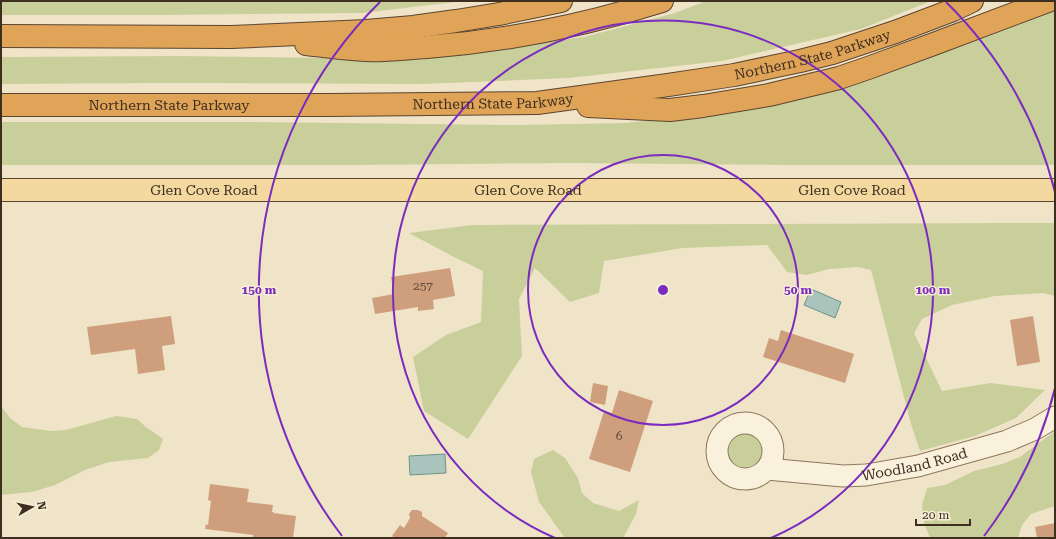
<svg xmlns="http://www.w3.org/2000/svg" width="1056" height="539" font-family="'Roboto Serif',serif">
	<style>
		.green { fill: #c9cf9b }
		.water { fill: #a9c4bc; stroke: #6f938a }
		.building { fill: #cf9f7d }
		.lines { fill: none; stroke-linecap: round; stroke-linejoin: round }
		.minor-casing { stroke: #8d765c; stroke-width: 23 }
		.primary-casing { stroke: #5b4430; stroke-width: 24 }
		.motorway-casing { stroke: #5b4430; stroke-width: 24 }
		.minor { stroke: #faf1dc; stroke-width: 21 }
		.primary { stroke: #f3d9a0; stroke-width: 22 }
		.motorway { stroke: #e0a458; stroke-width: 22 }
		.ring { fill: none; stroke: #7b2cbf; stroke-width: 2 }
		.labels { text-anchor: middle; stroke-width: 3; stroke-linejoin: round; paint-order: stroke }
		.number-label { font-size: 12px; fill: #624a37 }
		.street-label { font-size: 14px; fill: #3d2e20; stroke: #f7eed8 }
		.centre { fill: #7b2cbf; stroke: #f7eed8; stroke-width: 2 }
		.ring-label { font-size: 12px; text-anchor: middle; font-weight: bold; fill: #7b2cbf; stroke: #f7eed8; stroke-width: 3; stroke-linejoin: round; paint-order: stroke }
	</style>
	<rect width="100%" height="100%" fill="#f0e4c8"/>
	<path class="green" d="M 1,1 L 464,1 L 362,13 L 158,15 L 1,15 Z
		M 706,1 L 931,1 L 861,29 L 722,61 L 569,78 L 423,84 L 166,83 L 1,84 L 1,57 L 177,56 L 406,59 L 492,49 L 584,37 L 675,13 Z
		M 1055,11 L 1055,165 L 791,165 L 570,163 L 356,165 L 1,165 L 1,122 L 247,122 L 518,125 L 626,123 L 719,112 L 831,89 L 978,40 Z
		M 1011,223 L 1055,223 L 1055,296 L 1043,293 L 995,296 L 952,305 L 922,319 L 914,333 L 942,391 L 991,383 L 1045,390 L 1016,418 L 975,436 L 920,451 L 911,424 L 871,270 L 858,267 L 829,269 L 807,275 L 787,272 L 767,245 L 683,248 L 604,261 L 599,293 L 570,302 L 535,268 L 519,299 L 522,356 L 468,439 L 424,411 L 413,357 L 446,335 L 481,322 L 483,271 L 452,256 L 409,233 L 472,225 Z
		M 1,406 L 10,418 L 22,427 L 51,431 L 66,430 L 116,416 L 137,419 L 146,427 L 163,439 L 159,450 L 148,458 L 109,462 L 85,470 L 55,485 L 32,492 L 1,495 Z
		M 1055,431 L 1055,506 L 1031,514 L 1022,525 L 1018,538 L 930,538 L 924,523 L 922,505 L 927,488 L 945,485 L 974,471 L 1002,464 L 1020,457 Z
		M726 451a19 19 0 1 1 38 0a19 19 0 1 1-38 0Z
		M 553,450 L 565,458 L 578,478 L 582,493 L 593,503 L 619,511 L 639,500 L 636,514 L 623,538 L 565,538 L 539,502 L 531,472 L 534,459 Z"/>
	<path class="water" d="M 811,289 L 841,302 L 835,318 L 804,305 Z
		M 445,454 L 446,473 L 410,475 L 409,456 Z"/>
	<path class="building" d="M 450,268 L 455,296 L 433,300 L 434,309 L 418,311 L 418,307 L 375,314 L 372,298 L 394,294 L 391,277 Z
		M 171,316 L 175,344 L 162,346 L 165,370 L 138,374 L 135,349 L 91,355 L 87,327 Z
		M 1033,316 L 1040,362 L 1017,366 L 1010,320 Z
		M 781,330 L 854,354 L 845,383 L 763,357 L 769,338 L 778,341 Z
		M 593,383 L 608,386 L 605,405 L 590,402 Z
		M 619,390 L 653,401 L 630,472 L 589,459 L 604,411 L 612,413 Z
		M 210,484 L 249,489 L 247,502 L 273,505 L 272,512 L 274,512 L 273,513 L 296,516 L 293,538 L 253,538 L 253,535 L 205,529 L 206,524 L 208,525 L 211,501 L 208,500 Z
		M 412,510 L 418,510 L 422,512 L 422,516 L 448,533 L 445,538 L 395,538 L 392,536 L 400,525 L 404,528 L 410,518 L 409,514 Z
		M 1055,523 L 1055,538 L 1037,538 L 1035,527 Z"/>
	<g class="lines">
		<g class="minor-casing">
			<g id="minor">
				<circle cx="745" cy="451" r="28"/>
				<path id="s1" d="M 767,469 L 843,476 L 866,475 L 918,466 L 1007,441 L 1035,429 L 1055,417"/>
			</g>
		</g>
		<g class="primary-casing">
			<g id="primary">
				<path id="s2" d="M 1,190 L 1055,190"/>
			</g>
		</g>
		<g class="motorway-casing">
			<g id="motorway">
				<path d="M 1,36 L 231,37 L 366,31 L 413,27 L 456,21 L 499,14 L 561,1"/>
				<path d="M 306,44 C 326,46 346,49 366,50 C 386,51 407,48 427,47 C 506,41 586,25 662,1"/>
				<path id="s3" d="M 1,105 L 329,105 L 537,103 L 668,85 L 734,75 L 800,61 L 832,53 L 895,32 L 953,10 L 972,1"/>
				<path d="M 588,106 L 670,110 L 703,106 L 769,95 L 839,78 L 868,68 L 931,45 L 1048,1"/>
			</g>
		</g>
		<use href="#minor" class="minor"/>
		<use href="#primary" class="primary"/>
		<use href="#motorway" class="motorway"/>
	</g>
	<g class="ring">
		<circle cx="663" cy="290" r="135"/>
		<path d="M555 538A270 270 0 1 1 771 538"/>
		<path d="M1055 388A404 404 0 0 1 984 536M342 536A404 404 0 0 1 380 2M946 2A404 404 0 0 1 1055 192"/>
	</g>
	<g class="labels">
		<g class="number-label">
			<text x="423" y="290">257</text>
			<text x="619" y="440">6</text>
		</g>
		<g class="street-label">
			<text dy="5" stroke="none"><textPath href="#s3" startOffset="816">Northern State Parkway</textPath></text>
			<text dy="5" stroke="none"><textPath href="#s3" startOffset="492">Northern State Parkway</textPath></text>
			<text dy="5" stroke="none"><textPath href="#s3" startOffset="168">Northern State Parkway</textPath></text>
			<text dy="5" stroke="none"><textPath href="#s2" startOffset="203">Glen Cove Road</textPath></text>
			<text dy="5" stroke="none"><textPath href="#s2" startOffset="527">Glen Cove Road</textPath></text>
			<text dy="5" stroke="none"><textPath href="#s2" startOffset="851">Glen Cove Road</textPath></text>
			<text dy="5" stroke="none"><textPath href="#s1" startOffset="149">Woodland Road</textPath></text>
		</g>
	</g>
	<circle cx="663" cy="290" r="6" class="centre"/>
	<g class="ring-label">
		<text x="798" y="294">50 m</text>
		<text x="933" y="294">100 m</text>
		<text x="259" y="294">150 m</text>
	</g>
	<rect width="1056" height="539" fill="none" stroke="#3d2e20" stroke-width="4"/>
	<g transform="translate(32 507) rotate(81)" stroke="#f7eed8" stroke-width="3" paint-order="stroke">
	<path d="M0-3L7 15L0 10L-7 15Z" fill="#3d2e20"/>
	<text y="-6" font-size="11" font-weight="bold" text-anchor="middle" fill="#3d2e20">N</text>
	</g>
	<path d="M916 519v6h54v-6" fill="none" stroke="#3d2e20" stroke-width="2"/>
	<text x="922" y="519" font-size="12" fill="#3d2e20" stroke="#f7eed8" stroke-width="3" paint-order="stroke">20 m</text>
</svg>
